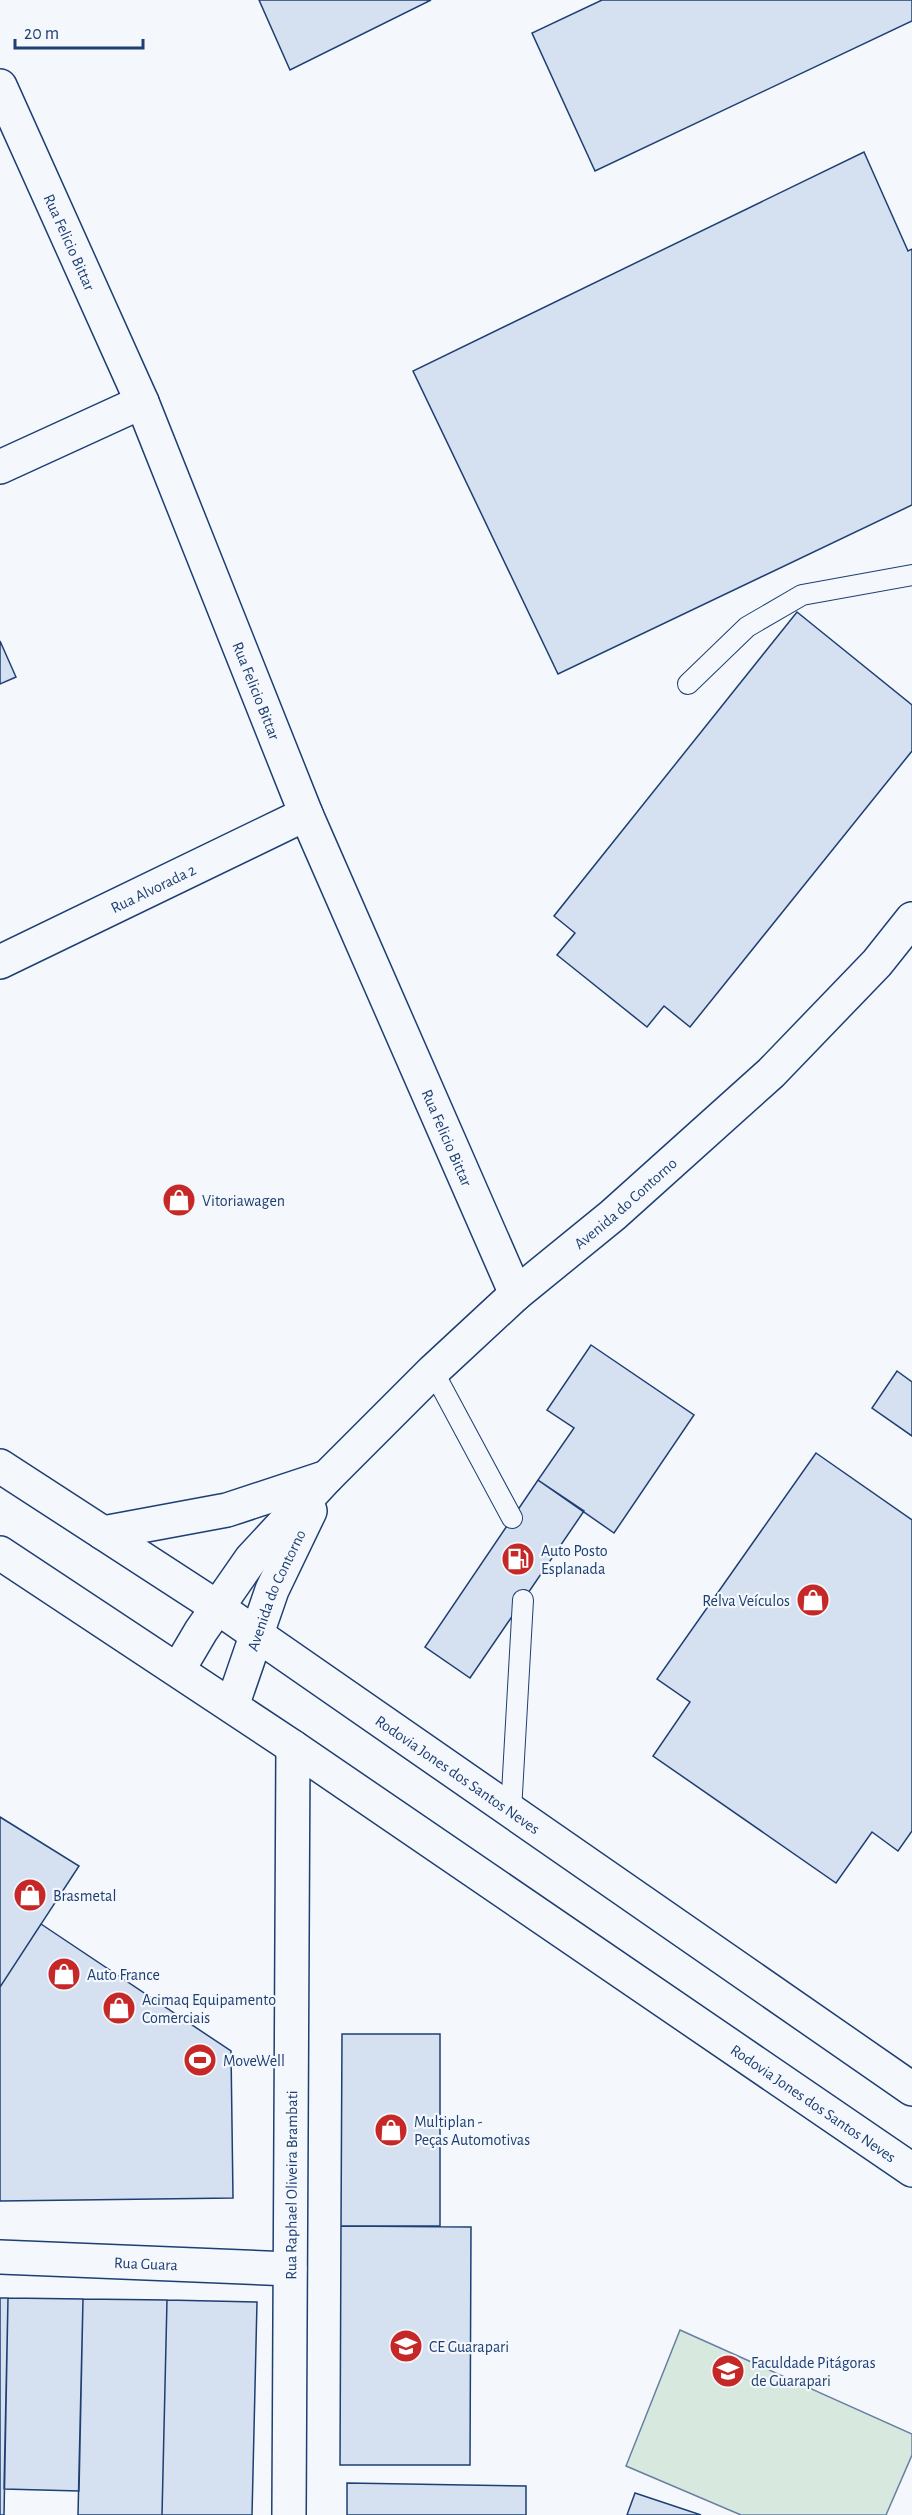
<svg xmlns="http://www.w3.org/2000/svg" width="912" height="2515" font-family="'Alegreya Sans',sans-serif">
	<style>
		.green { fill: #d7e8df; stroke: #687fa3; stroke-width: 1.5 }
		.building { fill: #d5e0f0; stroke: #1d3f73; stroke-width: 1.5 }
		.lines { fill: none; stroke-linecap: round; stroke-linejoin: round }
		.lane-casing { stroke: #1d3f73; stroke-width: 22 }
		.street-casing { stroke: #1d3f73; stroke-width: 36 }
		.secondary-casing { stroke: #1d3f73; stroke-width: 36 }
		.primary-casing { stroke: #1d3f73; stroke-width: 36 }
		.lane { stroke: #f4f7fb; stroke-width: 20 }
		.street { stroke: #f4f7fb; stroke-width: 33 }
		.secondary { stroke: #f4f7fb; stroke-width: 33 }
		.primary { stroke: #f4f7fb; stroke-width: 33 }
		.labels { text-anchor: middle; stroke-width: 4.5; stroke-linejoin: round; paint-order: stroke }
		.street-label { font-size: 16px; fill: #1d3f73; stroke: #f4f7fb }
		.poi-label { font-size: 16px; fill: #1d3f73; stroke: #f4f7fb; text-anchor: start }
	</style>
	<rect width="100%" height="100%" fill="#f4f7fb"/>
	<path class="green" d="M 680,2330 L 912,2434 L 912,2455 L 886,2515 L 741,2515 L 626,2466 Z"/>
	<path class="building" d="M 259,0 L 431,0 L 290,70 Z
		M 602,0 L 912,0 L 912,21 L 595,171 L 532,33 Z
		M 864,152 L 908,251 L 912,249 L 912,505 L 558,674 L 413,371 Z
		M 797,612 L 912,705 L 912,751 L 690,1027 L 664,1006 L 647,1027 L 557,955 L 575,933 L 554,916 Z
		M 0,641 L 16,677 L 0,684 Z
		M 591,1345 L 694,1415 L 614,1533 L 538,1480 L 574,1428 L 547,1410 Z
		M 897,1371 L 912,1382 L 912,1436 L 872,1408 Z
		M 816,1453 L 912,1520 L 912,1831 L 898,1851 L 872,1832 L 836,1883 L 653,1756 L 690,1702 L 657,1679 Z
		M 538,1480 L 584,1511 L 470,1678 L 425,1647 Z
		M 0,1817 L 79,1866 L 0,1987 Z
		M 41,1924 L 231,2051 L 233,2198 L 0,2201 L 0,1987 Z
		M 342,2034 L 440,2034 L 440,2226 L 341,2226 Z
		M 341,2226 L 471,2227 L 470,2465 L 340,2465 Z
		M 0,2298 L 8,2298 L 4,2515 L 0,2515 Z
		M 8,2298 L 83,2299 L 79,2491 L 4,2489 Z
		M 83,2299 L 167,2300 L 162,2515 L 78,2515 Z
		M 167,2300 L 257,2302 L 252,2515 L 162,2515 Z
		M 347,2483 L 526,2486 L 526,2515 L 347,2515 Z
		M 635,2493 L 701,2515 L 627,2515 Z"/>
	<g class="lines">
		<g class="lane-casing">
			<path id="lane" d="M 688,684 L 747,627 L 802,595 L 912,575
				M 433,1371 L 512,1518
				M 511,1811 L 523,1600"/>
		</g>
		<g class="street-casing">
			<g id="street">
				<path id="s1" d="M 0,86 L 142,402 L 306,814 L 516,1294"/>
				<path d="M 0,467 L 142,402"/>
				<path id="s2" d="M 0,962 L 306,814"/>
				<path id="s3" d="M 0,2257 L 290,2269"/>
				<path id="s4" d="M 289,2515 L 293,1747"/>
			</g>
		</g>
		<g class="secondary-casing">
			<g id="secondary">
				<path id="s5" d="M 178,1670 L 201,1631 L 251,1559 L 327,1477 L 433,1371 L 516,1294 L 613,1215 L 771,1073 L 877,963 L 912,919"/>
				<path id="s6" d="M 232,1706 L 272,1590 L 310,1511"/>
			</g>
		</g>
		<g class="primary-casing">
			<g id="primary">
				<path id="s7" d="M 0,1466 L 217,1607 L 912,2089"/>
				<path d="M 103,1533 L 227,1510 L 327,1477"/>
				<path id="s8" d="M 0,1553 L 293,1747 L 912,2170"/>
			</g>
		</g>
		<use href="#lane" class="lane"/>
		<use href="#street" class="street"/>
		<use href="#secondary" class="secondary"/>
		<use href="#primary" class="primary"/>
	</g>
	<defs>
		<g id="shop-disc" transform="scale(1.725)"><circle r="9.5" fill="#c62828" stroke="#f4f7fb"/><path d="M-5-2.5h2.3a2.7 3.5 0 0 1 5.4 0H5L5.5 6h-11ZM-1.5-2.5h3a1.5 2.3 0 0 0-3 0Z" fill="#fff"/></g>
		<g id="fuel-disc" transform="scale(1.725)"><circle r="9.5" fill="#c62828" stroke="#f4f7fb"/><path d="M-5.5-6h7V0h2V4h1.3V-2.5L3-4.5l.8-.8L6-3V5H2.5V1h-1V6h-7ZM-4.2-4.7v3.2H.2V-4.7Z" fill="#fff"/></g>
		<g id="stadium-disc" transform="scale(1.725)"><circle r="9.5" fill="#c62828" stroke="#f4f7fb"/><path d="M0-5a6.5 5 0 1 0 0 10a6.5 5 0 1 0 0-10ZM-3.5-1.8h7v3.6h-7Z" fill="#fff"/></g>
		<g id="school-disc" transform="scale(1.725)"><circle r="9.5" fill="#c62828" stroke="#f4f7fb"/><path d="M0-5L7-2L0 1L-7-2ZM-4 1L0 2.5L4 1V4Q0 6-4 4Z" fill="#fff"/></g>
		<g id="university-disc" transform="scale(1.725)"><circle r="9.5" fill="#c62828" stroke="#f4f7fb"/><path d="M0-5L7-2L0 1L-7-2ZM-4 1L0 2.5L4 1V4Q0 6-4 4Z" fill="#fff"/></g>
	</defs>
	<g fill-rule="evenodd">
		<use href="#shop-disc" x="179" y="1200"/>
		<use href="#fuel-disc" x="518" y="1559"/>
		<use href="#shop-disc" x="813" y="1600"/>
		<use href="#shop-disc" x="30" y="1895"/>
		<use href="#shop-disc" x="64" y="1974"/>
		<use href="#shop-disc" x="119" y="2008"/>
		<use href="#stadium-disc" x="200" y="2060"/>
		<use href="#shop-disc" x="391" y="2130"/>
		<use href="#school-disc" x="406" y="2346"/>
		<use href="#university-disc" x="728" y="2371"/>
	</g>
	<g class="labels">
		<g class="street-label">
			<text dy="6" stroke="none"><textPath href="#s1" startOffset="171">Rua Felicio Bittar</textPath></text>
			<text dy="6" stroke="none"><textPath href="#s1" startOffset="657">Rua Felicio Bittar</textPath></text>
			<text dy="6" stroke="none"><textPath href="#s2" startOffset="170">Rua Alvorada 2</textPath></text>
			<text dy="6" stroke="none"><textPath href="#s1" startOffset="1143">Rua Felicio Bittar</textPath></text>
			<text dy="6" stroke="none"><textPath href="#s5" startOffset="650">Avenida do Contorno</textPath></text>
			<text dy="6" stroke="none"><textPath href="#s6" startOffset="124">Avenida do Contorno</textPath></text>
			<text dy="6" stroke="none"><textPath href="#s7" startOffset="552">Rodovia Jones dos Santos Neves</textPath></text>
			<text dy="6" stroke="none"><textPath href="#s8" startOffset="982">Rodovia Jones dos Santos Neves</textPath></text>
			<text dy="6" stroke="none"><textPath href="#s4" startOffset="330">Rua Raphael Oliveira Brambati</textPath></text>
			<text dy="6" stroke="none"><textPath href="#s3" startOffset="146">Rua Guara</textPath></text>
		</g>
		<g class="poi-label">
			<text x="202" y="1206">Vitoriawagen</text>
			<text x="541" y="1556">Auto Posto<tspan x="541" dy="18">Esplanada</tspan></text>
			<text x="790" y="1606" text-anchor="end">Relva Veículos</text>
			<text x="53" y="1901">Brasmetal</text>
			<text x="87" y="1980">Auto France</text>
			<text x="142" y="2005">Acimaq Equipamento<tspan x="142" dy="18">Comerciais</tspan></text>
			<text x="223" y="2066">MoveWell</text>
			<text x="414" y="2127">Multiplan -<tspan x="414" dy="18">Peças Automotivas</tspan></text>
			<text x="429" y="2352">CE Guarapari</text>
			<text x="751" y="2368">Faculdade Pitágoras<tspan x="751" dy="18">de Guarapari</tspan></text>
		</g>
	</g>
	<path d="M15 39v9h128v-9" fill="none" stroke="#1d3f73" stroke-width="3"/>
	<text x="24" y="39" font-size="18" fill="#1d3f73" stroke="#f4f7fb" stroke-width="4.5" paint-order="stroke">20 m</text>
</svg>
